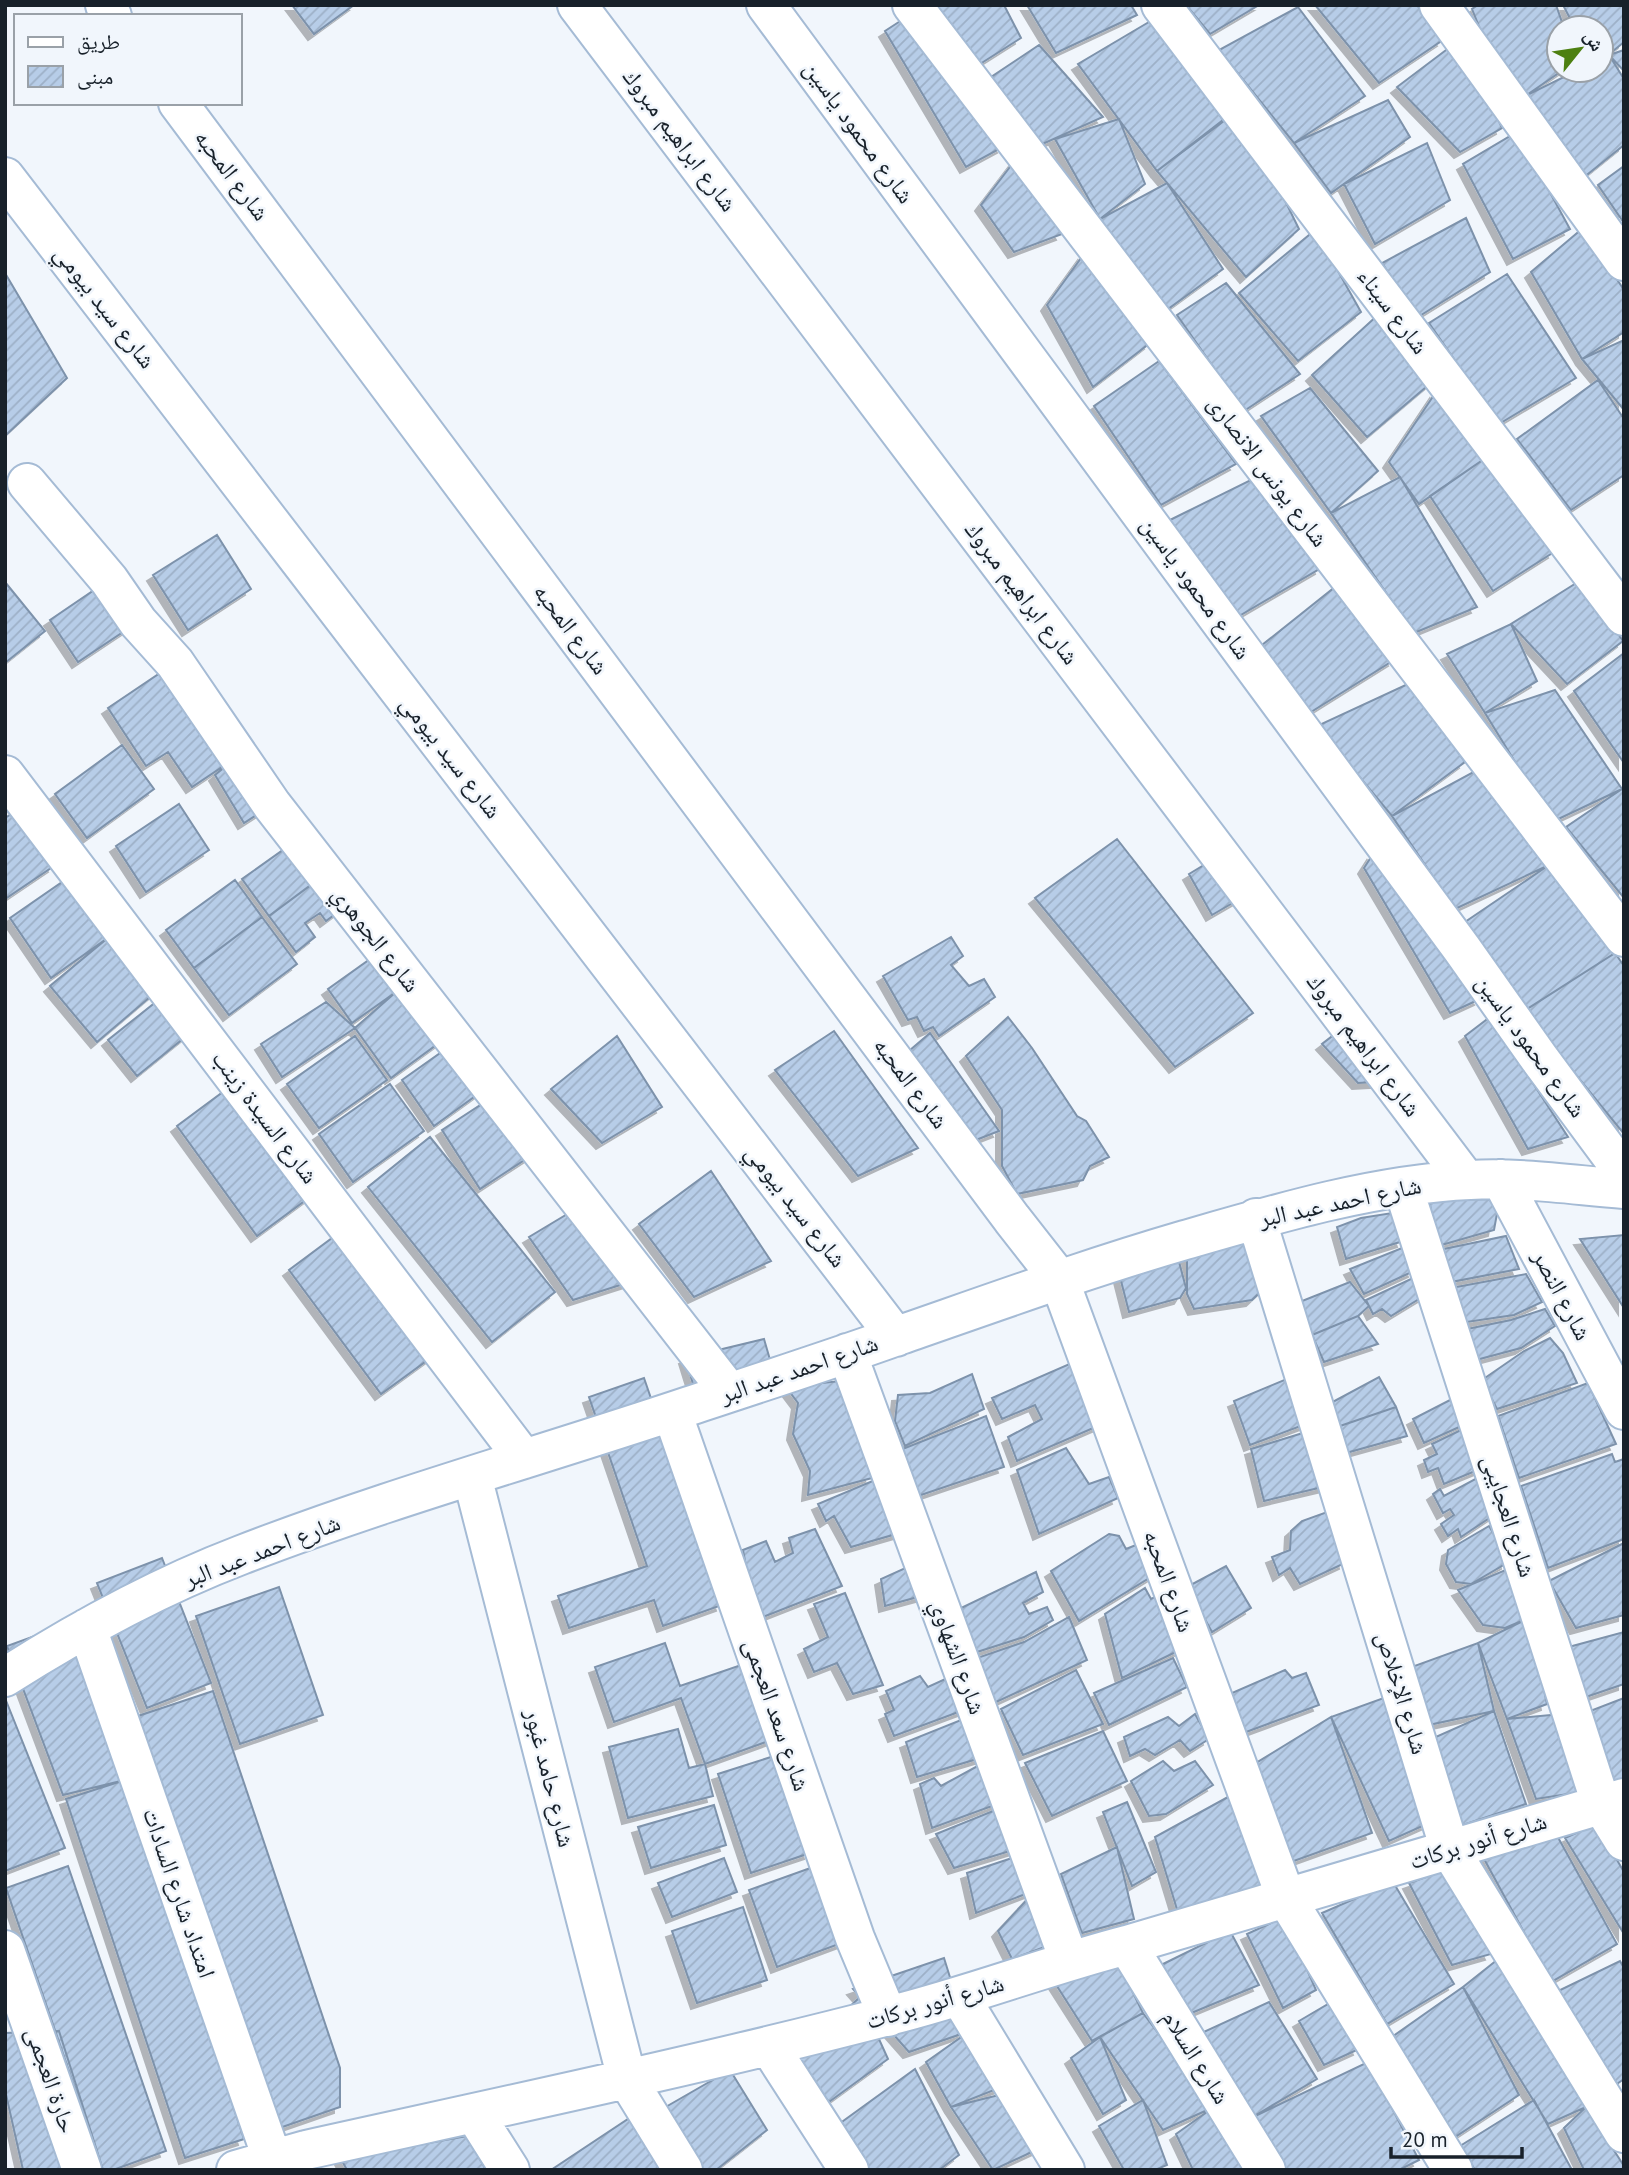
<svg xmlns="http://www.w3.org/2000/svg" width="1629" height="2175" font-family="'PT Sans','Noto Naskh Arabic',sans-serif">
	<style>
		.building { fill: url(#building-hatch); stroke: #7d92ab; stroke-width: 2; filter: url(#shadow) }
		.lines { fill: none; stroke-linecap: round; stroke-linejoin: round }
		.street-casing { stroke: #a5bbd5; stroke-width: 42 }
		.street { stroke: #fff; stroke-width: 38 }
		.labels { text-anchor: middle; stroke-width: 5; stroke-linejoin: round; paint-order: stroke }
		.street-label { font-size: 24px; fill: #18212a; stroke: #f1f6fc }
	</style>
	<defs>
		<pattern id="building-hatch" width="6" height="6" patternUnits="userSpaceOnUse" patternTransform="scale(1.75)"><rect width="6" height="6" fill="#b7cde8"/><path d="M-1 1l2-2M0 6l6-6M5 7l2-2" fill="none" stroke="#9db0c7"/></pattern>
		<filter id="shadow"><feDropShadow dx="-6" dy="6" stdDeviation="0" flood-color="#0004"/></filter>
	</defs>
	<rect width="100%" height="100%" fill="#f1f6fc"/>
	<path class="building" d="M 292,5 L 354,5 L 314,34 Z
		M 935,5 L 1004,5 L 1021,38 L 980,64 Z
		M 1027,5 L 1131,5 L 1137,15 L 1056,53 Z
		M 1186,5 L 1259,5 L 1210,34 Z
		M 1315,5 L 1417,5 L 1443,40 L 1379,83 Z
		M 1478,5 L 1556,5 L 1564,28 L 1559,28 L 1559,70 L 1563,70 L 1511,106 L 1472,9 Z
		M 1563,5 L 1624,5 L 1624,42 L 1601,61 L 1601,28 L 1575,28 Z
		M 1298,7 L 1365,96 L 1294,143 L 1219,50 Z
		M 908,16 L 1003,147 L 966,167 L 885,31 Z
		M 1154,19 L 1223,120 L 1157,171 L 1078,64 Z
		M 1462,38 L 1502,128 L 1460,152 L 1397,87 Z
		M 1039,45 L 1103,117 L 1038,146 L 991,77 Z
		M 1624,50 L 1624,71 L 1609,55 Z
		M 1609,55 L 1624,79 L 1624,145 L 1583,178 L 1525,96 L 1578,70 L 1601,70 L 1601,58 Z
		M 1388,100 L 1410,137 L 1331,193 L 1294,143 Z
		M 1240,109 L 1299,229 L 1246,277 L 1157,171 Z
		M 1119,119 L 1145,184 L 1100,219 L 1055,139 Z
		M 1517,132 L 1570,229 L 1513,259 L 1463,164 Z
		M 1427,143 L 1450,200 L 1375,244 L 1344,184 Z
		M 1016,159 L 1062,234 L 1014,252 L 981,205 Z
		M 1624,166 L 1624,223 L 1598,185 Z
		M 1167,183 L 1223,269 L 1168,309 L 1100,219 Z
		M 1466,218 L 1490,272 L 1418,317 L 1382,263 Z
		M 1583,228 L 1624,290 L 1624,332 L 1582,359 L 1531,272 Z
		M 1315,230 L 1361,312 L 1298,361 L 1239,293 Z
		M 1084,254 L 1150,343 L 1093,387 L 1047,305 Z
		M 5,273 L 67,378 L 5,436 Z
		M 1507,274 L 1576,378 L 1499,424 L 1429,323 Z
		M 1226,283 L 1300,374 L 1244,411 L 1177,315 Z
		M 1379,314 L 1432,382 L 1367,437 L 1312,375 Z
		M 1624,340 L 1624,410 L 1582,359 Z
		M 1159,361 L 1236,464 L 1161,505 L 1094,406 Z
		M 1598,380 L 1624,419 L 1624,475 L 1571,510 L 1517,439 Z
		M 1310,388 L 1378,471 L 1331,513 L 1261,416 Z
		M 1436,392 L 1484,459 L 1419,504 L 1389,462 Z
		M 1484,459 L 1554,552 L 1493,591 L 1430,496 Z
		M 1269,471 L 1321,568 L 1234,619 L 1168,521 Z
		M 1400,477 L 1477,607 L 1414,633 L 1331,513 Z
		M 217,535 L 251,589 L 188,630 L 153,575 Z
		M 109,580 L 138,622 L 78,662 L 50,620 Z
		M 1581,580 L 1623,641 L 1567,684 L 1511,624 Z
		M 5,582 L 45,631 L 5,663 Z
		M 1335,587 L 1394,660 L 1311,712 L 1257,649 Z
		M 1511,624 L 1537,681 L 1485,713 L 1447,654 Z
		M 1624,653 L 1624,763 L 1574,691 Z
		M 175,663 L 237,757 L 192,787 L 168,752 L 146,766 L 108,708 Z
		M 1410,683 L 1465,762 L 1392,816 L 1317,726 Z
		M 1555,690 L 1622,789 L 1552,822 L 1485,713 Z
		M 122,745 L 154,789 L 87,838 L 55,794 Z
		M 237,757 L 272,805 L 244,823 L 215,775 Z
		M 1479,769 L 1549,865 L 1455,909 L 1392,816 Z
		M 1622,789 L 1624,791 L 1624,898 L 1566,827 Z
		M 179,804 L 209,850 L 146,892 L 116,846 Z
		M 16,811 L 54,866 L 5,899 L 5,818 Z
		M 1117,839 L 1253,1013 L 1175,1067 L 1035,898 Z
		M 297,840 L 323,876 L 269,916 L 242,879 Z
		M 1227,851 L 1255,890 L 1212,915 L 1189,874 Z
		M 1373,854 L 1480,999 L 1450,1013 L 1364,868 Z
		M 1549,865 L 1615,953 L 1524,1011 L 1465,922 Z
		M 323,876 L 346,906 L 326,921 L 320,913 L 305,923 L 315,937 L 296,952 L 269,916 Z
		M 68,878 L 109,937 L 51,978 L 10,918 Z
		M 235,880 L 262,917 L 194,968 L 166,930 Z
		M 262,917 L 297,964 L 229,1015 L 194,968 Z
		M 109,937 L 156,992 L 97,1042 L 50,986 Z
		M 951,937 L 963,956 L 951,965 L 969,986 L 984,979 L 995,997 L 939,1036 L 933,1027 L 924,1031 L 917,1017 L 908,1020 L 883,976 Z
		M 1615,953 L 1624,966 L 1624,1134 L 1524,1011 Z
		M 373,957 L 396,992 L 352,1023 L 328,989 Z
		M 176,986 L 205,1021 L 137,1076 L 108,1040 Z
		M 396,992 L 443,1040 L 391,1078 L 355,1028 Z
		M 326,1002 L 355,1028 L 282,1077 L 261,1044 Z
		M 1008,1017 L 1032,1048 L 1077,1116 L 1086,1121 L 1109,1157 L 1090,1166 L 1083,1180 L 1017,1194 L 1002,1166 L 1002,1110 L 966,1056 Z
		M 1490,1017 L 1568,1137 L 1528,1149 L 1465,1036 Z
		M 1348,1024 L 1392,1081 L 1358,1083 L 1322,1044 Z
		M 834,1031 L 918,1148 L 858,1176 L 775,1070 Z
		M 930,1033 L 999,1131 L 958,1147 L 895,1063 Z
		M 355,1036 L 387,1080 L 319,1128 L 287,1084 Z
		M 617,1036 L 662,1107 L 602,1143 L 551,1089 Z
		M 453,1044 L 485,1089 L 434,1126 L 402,1080 Z
		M 390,1084 L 424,1131 L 353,1182 L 319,1134 Z
		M 231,1086 L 310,1197 L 257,1236 L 177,1126 Z
		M 508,1087 L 546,1146 L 480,1189 L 442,1130 Z
		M 430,1137 L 555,1292 L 492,1342 L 368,1187 Z
		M 711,1171 L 771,1261 L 694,1297 L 639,1224 Z
		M 599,1195 L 655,1274 L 573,1300 L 529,1237 Z
		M 1489,1199 L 1498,1208 L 1494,1230 L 1438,1246 L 1429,1200 Z
		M 1392,1213 L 1403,1241 L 1346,1259 L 1337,1227 L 1361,1218 Z
		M 1256,1218 L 1269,1284 L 1252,1300 L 1194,1309 L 1187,1294 L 1187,1240 Z
		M 355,1221 L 447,1346 L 381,1394 L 289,1270 Z
		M 1624,1235 L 1624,1308 L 1580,1239 Z
		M 1506,1236 L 1519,1269 L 1451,1282 L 1439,1250 Z
		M 1174,1243 L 1186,1288 L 1180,1298 L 1129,1312 L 1120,1277 Z
		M 1402,1248 L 1414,1271 L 1364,1294 L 1350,1269 Z
		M 1526,1274 L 1542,1302 L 1514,1315 L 1460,1323 L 1451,1288 Z
		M 1413,1278 L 1424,1296 L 1391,1316 L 1382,1309 L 1373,1314 L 1366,1300 Z
		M 1350,1282 L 1369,1306 L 1358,1316 L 1312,1335 L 1296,1317 L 1302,1301 Z
		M 1545,1309 L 1555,1326 L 1521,1348 L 1476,1360 L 1467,1329 L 1511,1320 Z
		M 1358,1316 L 1378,1344 L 1324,1362 L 1312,1335 Z
		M 1550,1338 L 1563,1353 L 1577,1383 L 1497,1409 L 1482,1380 L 1524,1351 Z
		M 764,1339 L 775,1377 L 699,1403 L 685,1358 Z
		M 1074,1362 L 1098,1426 L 1017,1461 L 1008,1437 L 1042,1419 L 1035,1405 L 1002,1419 L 992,1398 Z
		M 972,1374 L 984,1409 L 905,1446 L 895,1421 L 898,1395 L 930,1393 Z
		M 1294,1376 L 1314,1421 L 1250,1445 L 1234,1401 Z
		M 1379,1377 L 1396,1407 L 1337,1427 L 1327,1405 Z
		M 644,1378 L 722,1605 L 663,1626 L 654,1600 L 569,1628 L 558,1596 L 647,1566 L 589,1397 Z
		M 840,1381 L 872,1478 L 808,1495 L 810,1471 L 793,1434 L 798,1403 L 786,1387 Z
		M 1588,1383 L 1616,1444 L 1519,1478 L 1498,1416 Z
		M 1450,1400 L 1468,1423 L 1424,1443 L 1413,1419 Z
		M 1396,1407 L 1407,1436 L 1346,1453 L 1337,1427 Z
		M 986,1416 L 1004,1467 L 918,1496 L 900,1450 Z
		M 1463,1429 L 1485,1467 L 1444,1484 L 1438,1468 L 1428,1472 L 1424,1460 L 1437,1454 L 1432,1444 Z
		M 1306,1432 L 1327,1486 L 1264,1501 L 1251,1449 Z
		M 1066,1448 L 1089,1484 L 1109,1477 L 1118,1498 L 1039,1534 L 1017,1470 Z
		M 1612,1454 L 1615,1462 L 1624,1459 L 1624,1539 L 1548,1568 L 1521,1486 Z
		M 882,1477 L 903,1532 L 851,1547 L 834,1516 L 826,1521 L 818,1504 Z
		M 1479,1477 L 1500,1511 L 1461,1537 L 1458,1529 L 1448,1536 L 1441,1524 L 1454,1515 L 1450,1509 L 1443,1513 L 1433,1494 L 1440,1489 L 1444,1496 Z
		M 1330,1511 L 1345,1563 L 1300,1584 L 1290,1568 L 1279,1575 L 1272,1557 L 1290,1550 L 1291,1531 L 1302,1521 Z
		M 1489,1526 L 1505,1553 L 1507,1563 L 1471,1584 L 1456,1582 L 1446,1564 L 1448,1550 Z
		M 815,1529 L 842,1586 L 763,1617 L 751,1594 L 743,1550 L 766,1541 L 775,1562 L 793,1553 L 789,1538 Z
		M 1109,1534 L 1119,1536 L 1126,1549 L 1136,1545 L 1159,1572 L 1079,1621 L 1051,1571 Z
		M 1624,1543 L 1624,1615 L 1576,1628 L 1549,1581 Z
		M 162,1558 L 211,1683 L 147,1708 L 97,1583 Z
		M 912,1565 L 925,1595 L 885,1606 L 881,1579 Z
		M 1226,1566 L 1251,1608 L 1212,1632 L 1187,1587 Z
		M 1515,1566 L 1529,1618 L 1505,1628 L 1483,1625 L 1458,1590 Z
		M 1036,1572 L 1043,1592 L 1023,1603 L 1029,1614 L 1047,1607 L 1053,1620 L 1024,1637 L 977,1652 L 961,1608 Z
		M 279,1587 L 323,1715 L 240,1744 L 196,1616 Z
		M 1145,1588 L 1151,1599 L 1160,1594 L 1180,1650 L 1122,1678 L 1105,1614 Z
		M 845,1593 L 883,1685 L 853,1694 L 837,1663 L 814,1672 L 804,1649 L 828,1637 L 814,1604 Z
		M 1069,1617 L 1087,1660 L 994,1703 L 977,1658 L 1024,1642 Z
		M 1529,1618 L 1547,1704 L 1507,1719 L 1478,1643 Z
		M 73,1622 L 125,1780 L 63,1795 L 7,1646 Z
		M 1624,1632 L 1624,1684 L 1583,1698 L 1565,1648 Z
		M 665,1643 L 680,1686 L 747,1663 L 774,1739 L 705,1764 L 681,1698 L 614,1722 L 595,1667 Z
		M 1478,1643 L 1494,1711 L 1424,1726 L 1406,1669 Z
		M 1173,1658 L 1187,1687 L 1109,1725 L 1094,1693 Z
		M 1076,1670 L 1103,1724 L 1023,1755 L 1001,1709 Z
		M 1285,1670 L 1292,1678 L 1306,1673 L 1319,1705 L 1238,1735 L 1225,1696 Z
		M 954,1675 L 972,1707 L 894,1736 L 885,1714 L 894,1710 L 886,1691 L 920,1676 L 928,1687 Z
		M 213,1691 L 340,2068 L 340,2107 L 268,2132 L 129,1719 Z
		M 1392,1695 L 1427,1824 L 1389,1841 L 1331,1717 Z
		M 5,1698 L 65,1848 L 5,1871 Z
		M 1624,1698 L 1624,1784 L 1616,1787 L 1590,1711 Z
		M 1494,1711 L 1526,1804 L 1463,1825 L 1429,1740 Z
		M 1572,1713 L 1581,1792 L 1536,1799 L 1507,1719 Z
		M 1195,1714 L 1209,1739 L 1190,1751 L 1180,1740 L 1155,1755 L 1145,1749 L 1130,1756 L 1124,1737 L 1168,1717 L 1179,1726 Z
		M 971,1716 L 987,1756 L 917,1777 L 906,1742 Z
		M 1331,1717 L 1372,1833 L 1291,1862 L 1256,1763 Z
		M 678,1729 L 689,1768 L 705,1764 L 713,1796 L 628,1818 L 609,1747 Z
		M 1103,1731 L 1127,1781 L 1052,1816 L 1025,1763 Z
		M 777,1755 L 810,1853 L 751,1873 L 718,1774 Z
		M 1163,1761 L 1174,1771 L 1195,1761 L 1213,1785 L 1166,1814 L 1149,1816 L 1131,1781 Z
		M 985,1762 L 1003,1802 L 932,1828 L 920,1784 L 934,1778 L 941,1786 Z
		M 125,1780 L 244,2139 L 185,2158 L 66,1799 Z
		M 1228,1797 L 1268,1887 L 1179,1916 L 1155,1837 Z
		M 1127,1802 L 1156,1872 L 1132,1886 L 1103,1812 Z
		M 714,1805 L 726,1845 L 651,1868 L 638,1827 Z
		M 998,1809 L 1020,1848 L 954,1868 L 936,1834 Z
		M 1596,1824 L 1624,1872 L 1624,1934 L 1565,1838 Z
		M 1555,1832 L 1617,1944 L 1551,1982 L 1483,1857 Z
		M 1117,1847 L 1134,1919 L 1082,1933 L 1061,1874 Z
		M 1021,1855 L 1036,1890 L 976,1913 L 967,1873 Z
		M 724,1858 L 737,1892 L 672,1917 L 658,1883 Z
		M 827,1862 L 855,1938 L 777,1967 L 749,1890 Z
		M 68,1866 L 166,2151 L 113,2170 L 103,2170 L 6,1888 Z
		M 1446,1870 L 1491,1954 L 1452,1965 L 1409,1883 Z
		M 1393,1882 L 1454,1984 L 1387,2024 L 1322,1913 Z
		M 1036,1890 L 1050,1945 L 1012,1959 L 998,1931 Z
		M 743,1907 L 767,1980 L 697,2003 L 672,1931 Z
		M 1284,1917 L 1316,1990 L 1283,2008 L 1247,1934 Z
		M 1230,1931 L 1259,1985 L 1189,2014 L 1157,1967 Z
		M 1502,1956 L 1586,2107 L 1548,2124 L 1463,1987 Z
		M 944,1958 L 967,2032 L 909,2052 L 853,1989 Z
		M 1620,1961 L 1624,1968 L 1624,2079 L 1608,2090 L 1552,1994 Z
		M 1118,1962 L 1143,2013 L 1092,2041 L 1055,1983 Z
		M 1463,1987 L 1519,2095 L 1452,2139 L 1389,2039 Z
		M 860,1997 L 888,2059 L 829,2102 L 794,2059 Z
		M 1335,2000 L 1359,2049 L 1324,2065 L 1299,2021 Z
		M 1269,2002 L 1317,2079 L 1251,2118 L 1195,2036 Z
		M 1143,2013 L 1214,2107 L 1163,2130 L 1100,2037 Z
		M 991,2016 L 1027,2077 L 951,2107 L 926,2062 Z
		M 59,2031 L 103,2170 L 23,2170 L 5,2090 L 5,2033 Z
		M 1100,2037 L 1126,2100 L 1103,2114 L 1071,2058 Z
		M 1368,2062 L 1419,2160 L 1399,2170 L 1285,2170 L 1251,2118 Z
		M 915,2069 L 959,2155 L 939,2170 L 866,2170 L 839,2124 Z
		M 730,2070 L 767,2130 L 716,2170 L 683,2170 L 650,2116 Z
		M 1035,2086 L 1049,2144 L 993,2170 L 951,2107 Z
		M 1143,2100 L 1167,2165 L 1155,2170 L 1124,2170 L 1099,2126 Z
		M 1534,2100 L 1572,2170 L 1475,2170 L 1460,2146 Z
		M 1214,2107 L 1247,2166 L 1241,2170 L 1193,2170 L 1176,2134 Z
		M 1586,2107 L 1624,2166 L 1624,2170 L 1584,2170 L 1564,2128 Z
		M 634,2115 L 662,2170 L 551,2170 Z
		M 467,2136 L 486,2170 L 347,2170 L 341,2159 Z"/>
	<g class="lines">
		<g class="street-casing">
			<path id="street" d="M 105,5 L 112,16
				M 577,5 L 1466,1180
				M 766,5 L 1462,949 L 1539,1058 L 1624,1173
				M 912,5 L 1624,937
				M 1161,5 L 1624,616
				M 1439,5 L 1624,261
				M 178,103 L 1012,1219 L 1059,1279 L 1286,1898 L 1453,2170
				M 5,177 L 896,1337
				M 27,483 L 109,580 L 138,622 L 175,663 L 272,805 L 729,1392
				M 5,775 L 524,1459
				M 1501,1179 L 1624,1410
				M 1403,1187 L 1601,1804 L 1624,1841
				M 1256,1218 L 1450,1850 L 1624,2133
				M 847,1353 L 1069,1960
				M 672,1412 L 855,1938 L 888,2017
				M 472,1476 L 627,2079 L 683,2170
				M 87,1628 L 272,2158
				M 5,1677 C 79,1630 160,1586 241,1555 C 388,1498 540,1456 689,1406 C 759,1383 830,1360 900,1335 C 995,1302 1089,1268 1185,1240 C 1275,1214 1376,1184 1470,1180 C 1521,1177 1573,1185 1624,1189
				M 1127,1945 L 1266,2170
				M 5,1950 L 82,2170
				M 960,1997 L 1065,2170
				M 769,2046 L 849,2170
				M 474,2113 L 510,2170
				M 236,2170 L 306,2150 C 500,2107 695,2066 888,2016 C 969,1996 1046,1966 1127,1945 L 1624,1798"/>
		</g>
		<use href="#street" class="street"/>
	</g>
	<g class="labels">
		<g class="street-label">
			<text transform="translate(859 132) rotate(54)" y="8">شارع محمود ياسين</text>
			<text transform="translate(680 140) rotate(53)" y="8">شارع ابراهيم مبروك</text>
			<text transform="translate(232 175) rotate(53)" y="8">شارع المحبه</text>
			<text transform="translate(105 307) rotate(52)" y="8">شارع سيد بيومي</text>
			<text transform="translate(1393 311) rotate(53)" y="8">شارع سيناء</text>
			<text transform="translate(1268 471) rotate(53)" y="8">شارع يونس الانصارى</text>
			<text transform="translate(1196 588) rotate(54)" y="8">شارع محمود ياسين</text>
			<text transform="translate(1022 593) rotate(53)" y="8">شارع ابراهيم مبروك</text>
			<text transform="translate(571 629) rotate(53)" y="8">شارع المحبه</text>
			<text transform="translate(451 757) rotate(52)" y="8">شارع سيد بيومي</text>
			<text transform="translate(376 939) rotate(52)" y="8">شارع الجوهري</text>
			<text transform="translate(1364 1045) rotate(53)" y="8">شارع ابراهيم مبروك</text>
			<text transform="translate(1531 1046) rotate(54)" y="8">شارع محمود ياسين</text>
			<text transform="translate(911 1083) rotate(53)" y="8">شارع المحبه</text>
			<text transform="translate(265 1117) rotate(53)" y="8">شارع السيدة زينب</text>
			<text transform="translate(1340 1202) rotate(-12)" y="8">شارع احمد عبد البر</text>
			<text transform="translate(796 1206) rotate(52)" y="8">شارع سيد بيومي</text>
			<text transform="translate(1562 1295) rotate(62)" y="8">شارع النصر</text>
			<text transform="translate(799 1369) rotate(-19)" y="8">شارع احمد عبد البر</text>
			<text transform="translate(1509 1516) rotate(72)" y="8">شارع العجايبى</text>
			<text transform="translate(262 1551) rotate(-21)" y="8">شارع احمد عبد البر</text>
			<text transform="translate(1169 1581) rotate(70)" y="8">شارع المحبه</text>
			<text transform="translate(958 1657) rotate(70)" y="8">شارع الشهاوي</text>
			<text transform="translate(1402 1693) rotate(73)" y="8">شارع الإخلاص</text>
			<text transform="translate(777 1715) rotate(71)" y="8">شارع سعد العجمى</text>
			<text transform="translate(550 1778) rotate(76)" y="8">شارع حامد غبور</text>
			<text transform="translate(1478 1841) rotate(-17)" y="8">شارع أنور بركات</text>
			<text transform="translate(179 1893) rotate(71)" y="8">امتداد شارع السادات</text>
			<text transform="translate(935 2002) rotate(-16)" y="8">شارع أنور بركات</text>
			<text transform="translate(1196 2057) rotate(58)" y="8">شارع السلام</text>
			<text transform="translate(51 2080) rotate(71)" y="8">حارة العجمى</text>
		</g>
	</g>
	<rect width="1629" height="2175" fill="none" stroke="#18212a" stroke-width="14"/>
	<rect x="14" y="14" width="228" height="91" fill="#f1f6fc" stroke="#9aa1a8" stroke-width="2"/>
	<rect x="28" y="37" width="35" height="10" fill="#ffffff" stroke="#9aa1a8" stroke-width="2"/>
	<text x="77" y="49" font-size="21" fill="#18212a">طريق</text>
	<rect x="28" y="66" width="35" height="21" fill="url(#building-hatch)" stroke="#9aa1a8" stroke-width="2"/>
	<text x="77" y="84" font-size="21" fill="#18212a">مبنى</text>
	<g transform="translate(1580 49) rotate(60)"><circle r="33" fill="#f1f6fc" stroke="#9aa1a8" stroke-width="2"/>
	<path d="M0-5L12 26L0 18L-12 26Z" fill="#4d8011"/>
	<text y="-10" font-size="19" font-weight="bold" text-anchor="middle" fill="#18212a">ش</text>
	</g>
	<path d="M1391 2147v10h131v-10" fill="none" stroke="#18212a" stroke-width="3.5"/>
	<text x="1402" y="2147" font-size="21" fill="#18212a" stroke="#f1f6fc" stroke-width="5" paint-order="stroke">20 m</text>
</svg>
